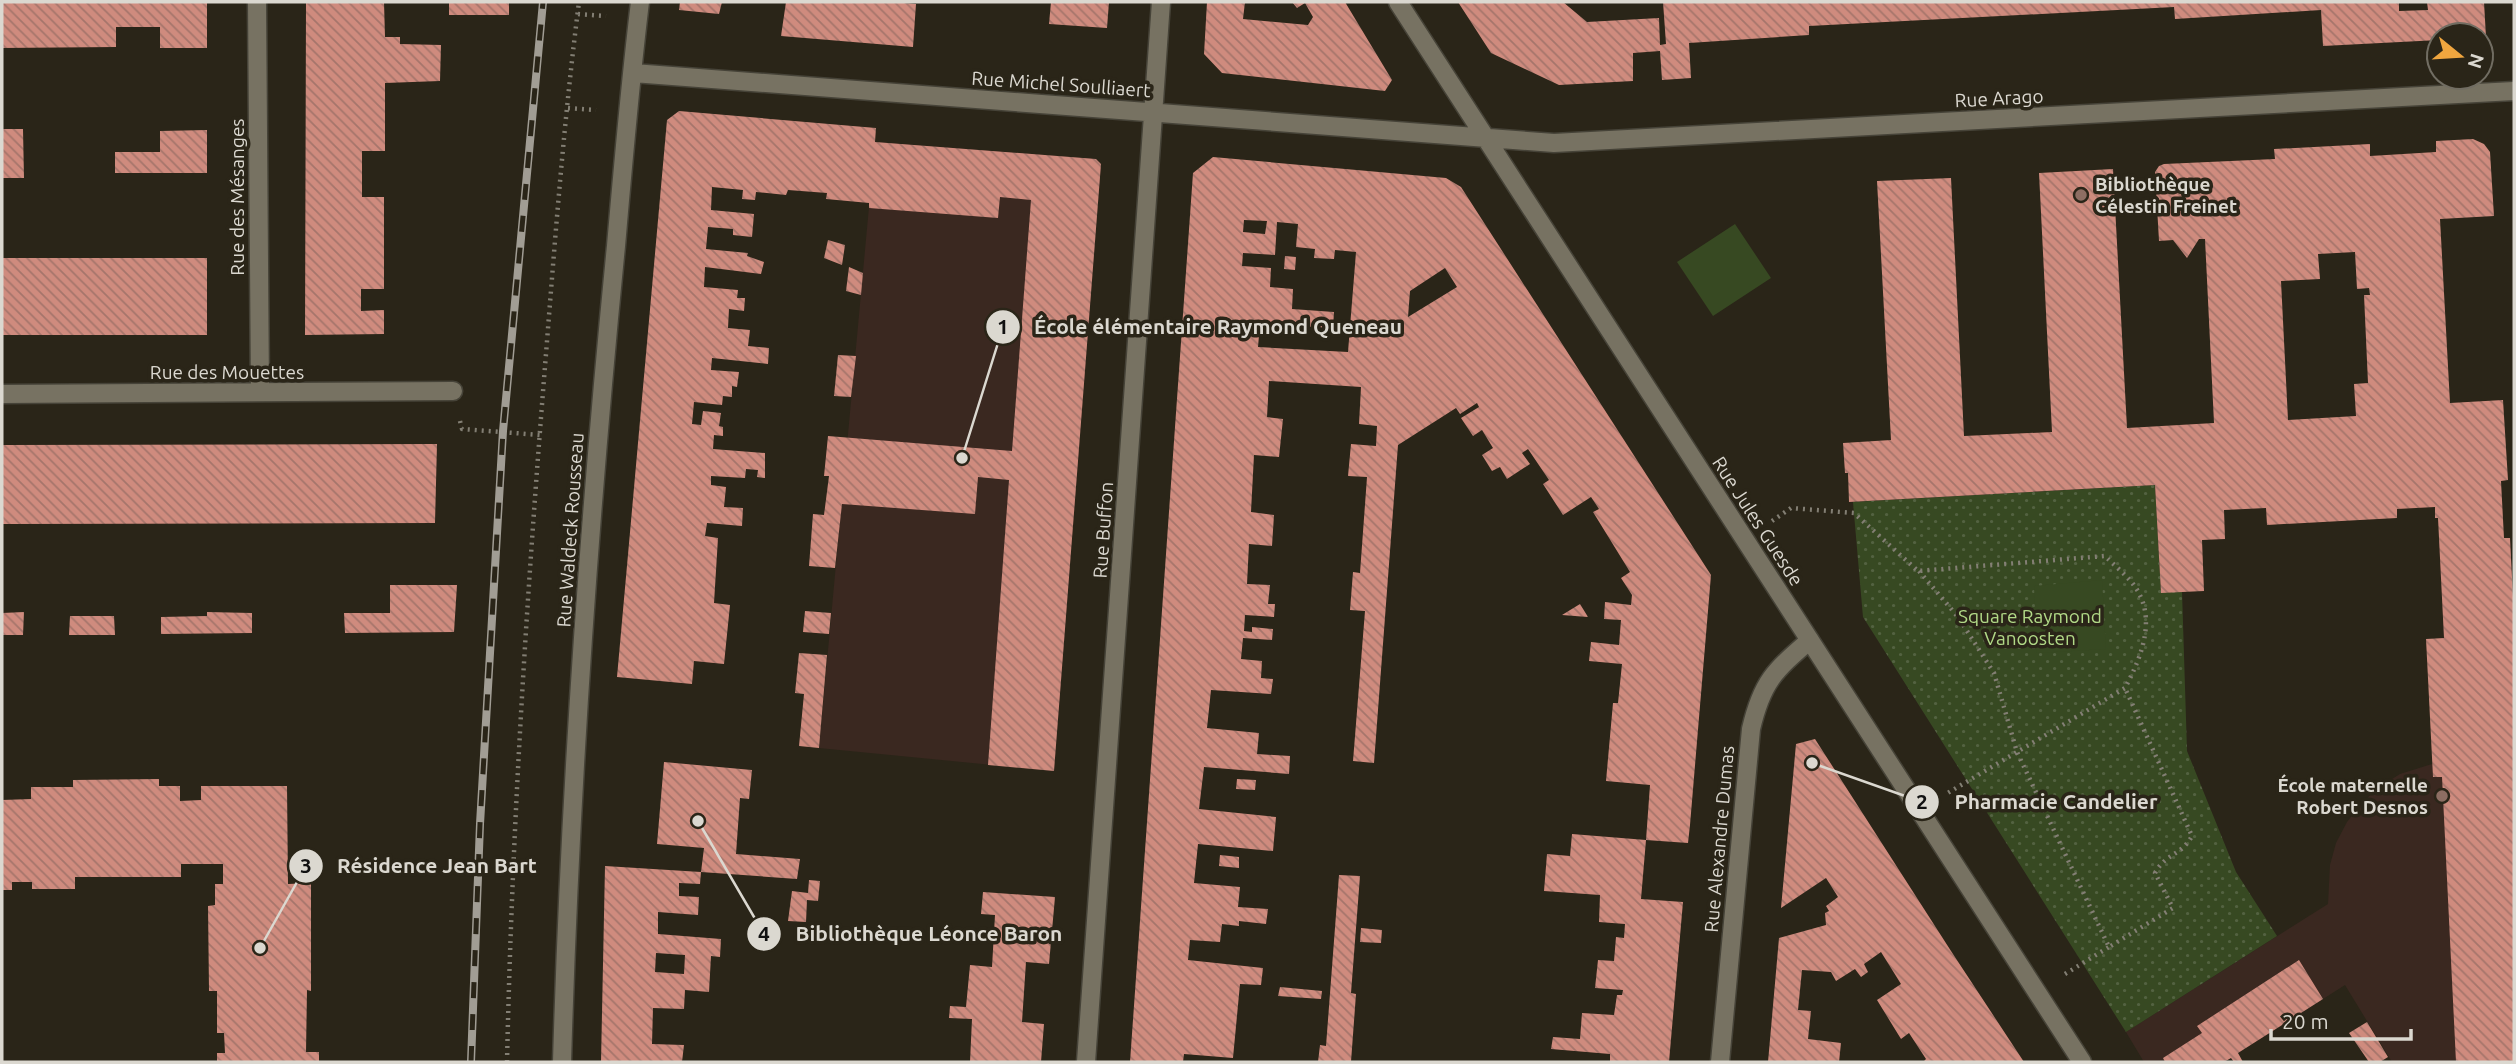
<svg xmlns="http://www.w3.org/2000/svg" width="2516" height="1064" font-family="Ubuntu,sans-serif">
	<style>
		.education { fill: #3a2820 }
		.park { fill: url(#park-dots) }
		.pitch { fill: #374922 }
		.building { fill: url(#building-back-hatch); fill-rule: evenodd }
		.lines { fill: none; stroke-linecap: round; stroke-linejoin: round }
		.minor-casing { stroke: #464338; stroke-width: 21 }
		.path { stroke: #837f74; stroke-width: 4.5; stroke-dasharray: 2 5; stroke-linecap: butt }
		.minor { stroke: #777262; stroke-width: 18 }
		.rail-casing { stroke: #a19d94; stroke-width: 8 }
		.rail { stroke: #2a2518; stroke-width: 5; stroke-dasharray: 16; stroke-linecap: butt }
		.education-dot { fill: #8d6e63; stroke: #2a2518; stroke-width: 2.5 }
		.labels { text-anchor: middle; stroke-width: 7; stroke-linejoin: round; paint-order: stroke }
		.street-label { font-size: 19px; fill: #dbd8d0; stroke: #2a2518 }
		.poi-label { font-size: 19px; font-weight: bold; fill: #dbd8d0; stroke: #2a2518; text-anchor: start }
		.park-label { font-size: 19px; fill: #b1d987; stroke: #2a2518 }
		.leader { fill: none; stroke: #dbd8d0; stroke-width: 2.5 }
		.callout-dot { fill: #dbd8d0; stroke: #2a2518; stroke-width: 2.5 }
		.mark-label { font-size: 21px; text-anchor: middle; font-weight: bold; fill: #111 }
		.callout-label { font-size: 21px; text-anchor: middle; font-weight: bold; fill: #dbd8d0; stroke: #2a2518; stroke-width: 7; stroke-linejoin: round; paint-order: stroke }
	</style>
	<defs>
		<pattern id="park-dots" width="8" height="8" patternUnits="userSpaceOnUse" patternTransform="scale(1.75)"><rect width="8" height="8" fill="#374922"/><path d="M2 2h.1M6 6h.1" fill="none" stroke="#536241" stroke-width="1.8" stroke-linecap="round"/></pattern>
		<pattern id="building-back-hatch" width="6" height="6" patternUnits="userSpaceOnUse" patternTransform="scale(1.75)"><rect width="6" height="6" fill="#cf8b7e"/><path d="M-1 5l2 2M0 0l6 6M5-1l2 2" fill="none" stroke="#a5756b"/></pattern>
	</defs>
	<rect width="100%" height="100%" fill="#2a2518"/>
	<path class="education" d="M 875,142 L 1096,159 L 1101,164 L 1054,771 L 819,748 Z
		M 2510,538 L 2514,617 L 2514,1062 L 2392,1062 L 2345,985 L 2224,1062 L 2144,1062 L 2126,1032 L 2328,904 L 2330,865 L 2336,843 L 2347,822 L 2362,803 L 2378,788 L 2400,774 L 2432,764 L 2444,638 L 2439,542 Z"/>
	<path class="park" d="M 2155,485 L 2161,592 L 2182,592 L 2187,751 L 2236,872 L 2277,936 L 2126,1032 L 1863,617 L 1853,502 Z"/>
	<path class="pitch" d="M 1735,224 L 1771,278 L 1713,316 L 1677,262 Z
		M 2102,580 L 2106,649 L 2037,653 L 2034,586 Z"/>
	<path class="building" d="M 2,2 L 207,2 L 207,48 L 160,48 L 160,27 L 116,27 L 116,47 L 2,48 Z
		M 306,2 L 384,2 L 385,37 L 400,37 L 400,44 L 441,45 L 440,81 L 385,83 L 385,151 L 362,151 L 362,197 L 384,197 L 384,289 L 361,289 L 361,311 L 384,310 L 384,334 L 305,335 Z
		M 449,2 L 509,2 L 509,15 L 449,15 Z
		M 680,2 L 722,2 L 719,14 L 679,10 Z
		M 786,2 L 891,2 L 916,4 L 913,47 L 781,36 Z
		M 1051,2 L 1109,2 L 1107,28 L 1049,24 Z
		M 1207,2 L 1245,2 L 1243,19 L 1308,25 L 1313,17 L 1305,3 L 1297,8 L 1292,2 L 1345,2 L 1392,80 L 1385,91 L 1222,73 L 1204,54 Z
		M 1458,2 L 1563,2 L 1587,22 L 1659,18 L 1660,45 L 1666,44 L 1663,2 L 2399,2 L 2399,11 L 2428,10 L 2427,2 L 2484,2 L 2486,37 L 2481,37 L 2481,35 L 2439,35 L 2439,40 L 2323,46 L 2321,10 L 2175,19 L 2174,7 L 1809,26 L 1809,35 L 1689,43 L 1691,78 L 1662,80 L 1660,51 L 1633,53 L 1633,81 L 1559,85 L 1491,53 Z
		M 679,111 L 876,128 L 875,142 L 1096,159 L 1101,164 L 1054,771 L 988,765 L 1009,480 L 978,477 L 975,514 L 842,504 L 835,568 L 809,566 L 813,514 L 824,515 L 829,476 L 824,476 L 828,436 L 1012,451 L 1031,200 L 1000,197 L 998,218 L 869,208 L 869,203 L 826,199 L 827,193 L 788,190 L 786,195 L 756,192 L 755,200 L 742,199 L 743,190 L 712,187 L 711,210 L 754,214 L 752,237 L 733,235 L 733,229 L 708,227 L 706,249 L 748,253 L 747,256 L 764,262 L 761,274 L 705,267 L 704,287 L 738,290 L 737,298 L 745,298 L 744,311 L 729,309 L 728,328 L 750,330 L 748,346 L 769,348 L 768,364 L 712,358 L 711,370 L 739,372 L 737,387 L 732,386 L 732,397 L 723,396 L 722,405 L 694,402 L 692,424 L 701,425 L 703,411 L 721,413 L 719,426 L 723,427 L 723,436 L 714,435 L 713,449 L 765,453 L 765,478 L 757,477 L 758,470 L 746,469 L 745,478 L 711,476 L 711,485 L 726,487 L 724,507 L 743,508 L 742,526 L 707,523 L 705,536 L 718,538 L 714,603 L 730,605 L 724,664 L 694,661 L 692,684 L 617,677 L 667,120 Z
		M 2,129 L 23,129 L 24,178 L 2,178 Z
		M 207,130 L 207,173 L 115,173 L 115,152 L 160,152 L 160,131 Z
		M 2473,139 L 2484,144 L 2490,152 L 2494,216 L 2440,219 L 2450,403 L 2503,400 L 2508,480 L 2501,481 L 2504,538 L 2510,538 L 2514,617 L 2514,1062 L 2456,1062 L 2442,777 L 2433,777 L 2426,639 L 2444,638 L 2438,518 L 2435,518 L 2435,507 L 2397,509 L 2397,518 L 2267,525 L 2266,508 L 2224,510 L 2225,539 L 2202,540 L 2204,591 L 2161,593 L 2155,485 L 1849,502 L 1848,473 L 1845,473 L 1843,443 L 1891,440 L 1877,181 L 1951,178 L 1964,436 L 2052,432 L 2039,173 L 2113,169 L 2127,428 L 2214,423 L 2205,239 L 2199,239 L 2187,258 L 2173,240 L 2159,241 L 2155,172 L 2159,166 L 2164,164 L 2275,159 L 2274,149 L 2370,144 L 2370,156 L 2436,152 L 2436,141 ZM 2355,252 L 2357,289 L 2369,288 L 2370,295 L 2364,295 L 2368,383 L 2354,384 L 2356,416 L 2288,420 L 2281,281 L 2320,279 L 2318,254 Z
		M 1213,157 L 1446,178 L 1461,187 L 1711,575 L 1690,825 L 1688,843 L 1646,840 L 1650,785 L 1606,781 L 1613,703 L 1618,703 L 1622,664 L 1589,661 L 1591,642 L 1619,645 L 1621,620 L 1604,619 L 1605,602 L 1631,605 L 1632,595 L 1621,578 L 1630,572 L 1593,512 L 1599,509 L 1591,497 L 1563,515 L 1543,484 L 1549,480 L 1528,449 L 1522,453 L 1530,464 L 1507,479 L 1500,467 L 1492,471 L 1482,455 L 1493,448 L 1482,430 L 1473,436 L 1461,418 L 1479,407 L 1477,403 L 1460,414 L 1456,408 L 1398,445 L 1374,763 L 1353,761 L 1365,611 L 1350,610 L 1353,572 L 1360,573 L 1367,477 L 1348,476 L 1351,444 L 1376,446 L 1377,426 L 1359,424 L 1361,387 L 1269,381 L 1267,417 L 1283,419 L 1279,457 L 1254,455 L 1251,512 L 1274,515 L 1272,546 L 1249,544 L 1247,584 L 1270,585 L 1268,604 L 1275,604 L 1274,617 L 1245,615 L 1244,631 L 1252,632 L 1252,627 L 1273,629 L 1272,640 L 1243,638 L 1241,659 L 1262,661 L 1261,678 L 1273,679 L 1271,694 L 1211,690 L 1207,728 L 1259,733 L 1257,754 L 1290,756 L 1289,774 L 1204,767 L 1199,809 L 1276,817 L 1273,851 L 1198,844 L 1194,883 L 1240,887 L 1238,907 L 1268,909 L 1266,924 L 1239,921 L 1239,926 L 1222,924 L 1220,942 L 1190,940 L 1188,960 L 1263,968 L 1261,985 L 1240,984 L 1233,1058 L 1184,1054 L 1183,1062 L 1130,1062 L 1193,173 ZM 1244,220 L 1267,221 L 1265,234 L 1243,232 ZM 1277,222 L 1298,224 L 1296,247 L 1315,249 L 1314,258 L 1334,259 L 1335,250 L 1356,252 L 1348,352 L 1258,347 L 1260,324 L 1333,328 L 1334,312 L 1292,309 L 1293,289 L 1270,287 L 1271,268 L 1242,266 L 1243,253 L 1275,255 ZM 1445,268 L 1457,287 L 1408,317 L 1410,291 Z
		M 828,240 L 845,245 L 842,265 L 824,258 Z
		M 1285,256 L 1296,257 L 1295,270 L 1284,269 Z
		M 2,258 L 207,258 L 207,335 L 2,335 Z
		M 849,267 L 863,273 L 861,295 L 846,291 Z
		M 838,355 L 856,356 L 851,397 L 834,396 Z
		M 437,444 L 435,523 L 2,524 L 2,445 Z
		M 390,585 L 457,585 L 454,632 L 345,633 L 344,613 L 390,613 Z
		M 1580,604 L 1588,617 L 1562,615 Z
		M 805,611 L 831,613 L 829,634 L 803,632 Z
		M 24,612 L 23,635 L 2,635 L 2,613 Z
		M 207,612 L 252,613 L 252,633 L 161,634 L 161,617 L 207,616 Z
		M 70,616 L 114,616 L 115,635 L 69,635 Z
		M 799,653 L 827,655 L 819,748 L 799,746 L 804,694 L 795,693 Z
		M 1815,739 L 1951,951 L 2024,1062 L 1923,1062 L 1926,1059 L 1909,1033 L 1901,1039 L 1877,1000 L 1901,984 L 1881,952 L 1864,964 L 1868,972 L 1861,977 L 1855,969 L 1836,981 L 1831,972 L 1802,970 L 1798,1010 L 1811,1011 L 1808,1039 L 1841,1043 L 1839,1062 L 1768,1062 L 1779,938 L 1826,925 L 1825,913 L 1829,911 L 1826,906 L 1838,897 L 1826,878 L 1781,908 L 1796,744 Z
		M 664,762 L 752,770 L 749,799 L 740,798 L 736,854 L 800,859 L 797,879 L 701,872 L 704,848 L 657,844 Z
		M 159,779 L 159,786 L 180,786 L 180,801 L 201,800 L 201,786 L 287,786 L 288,884 L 311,883 L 311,991 L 307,990 L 306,1052 L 319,1052 L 319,1062 L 217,1062 L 217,1053 L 225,1053 L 224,1033 L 217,1033 L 217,991 L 209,991 L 208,906 L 215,905 L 215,884 L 223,884 L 223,864 L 181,864 L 181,877 L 75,877 L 75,889 L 32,889 L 32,882 L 12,882 L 12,890 L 2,890 L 2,800 L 31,799 L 31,787 L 73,787 L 73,780 Z
		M 1237,779 L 1256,780 L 1255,790 L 1236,789 Z
		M 1572,834 L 1646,840 L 1641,899 L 1683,902 L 1669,1062 L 1610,1062 L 1610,1054 L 1551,1049 L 1553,1037 L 1580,1039 L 1582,1013 L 1614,1015 L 1617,995 L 1622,995 L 1623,990 L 1595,988 L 1598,960 L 1614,961 L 1616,937 L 1624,938 L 1625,924 L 1599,922 L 1600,895 L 1544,891 L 1547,854 L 1570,856 Z
		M 1220,855 L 1239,857 L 1239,868 L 1219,866 Z
		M 605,866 L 701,872 L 700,884 L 679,883 L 679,896 L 699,897 L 698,915 L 658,912 L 658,934 L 721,939 L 720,957 L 711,956 L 709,992 L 685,990 L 684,1009 L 653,1008 L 652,1044 L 684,1045 L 682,1062 L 601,1062 ZM 656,953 L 685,955 L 684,974 L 655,972 Z
		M 1339,875 L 1360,876 L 1351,993 L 1356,994 L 1351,1062 L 1318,1062 L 1320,1045 L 1326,1046 Z
		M 809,880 L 820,881 L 818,901 L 807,900 L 806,922 L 788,921 L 792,891 L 808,893 Z
		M 983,892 L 1055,897 L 1049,964 L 1026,962 L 1022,1022 L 1044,1024 L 1041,1062 L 970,1062 L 972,1019 L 949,1018 L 950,1006 L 966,1007 L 970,965 L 992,967 L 995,915 L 981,914 Z
		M 1361,928 L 1382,930 L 1381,943 L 1360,942 Z
		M 2299,960 L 2323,999 L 2238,1053 L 2243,1062 L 2234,1062 L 2231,1058 L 2224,1062 L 2165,1062 L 2163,1058 L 2202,1033 L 2197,1026 Z
		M 1280,987 L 1322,991 L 1321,999 L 1278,996 Z
		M 2367,1022 L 2388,1057 L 2380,1062 L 2369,1062 L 2349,1033 Z"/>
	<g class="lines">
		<g class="minor-casing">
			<path id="minor" d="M 257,2 L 260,392
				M 1398,2 L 2082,1062
				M 633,73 L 1554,143 L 2514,91
				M 2,394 L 453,391
				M 562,1062 C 570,790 589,518 616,246 C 623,165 630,83 640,2
				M 1086,1062 L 1161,2
				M 1720,1062 L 1751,729 C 1762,682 1774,671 1810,640"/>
		</g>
		<path class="path" d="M 578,14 L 606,16
			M 568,108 L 596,110
			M 460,421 L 462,429 L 540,435
			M 1772,521 L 1791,508 L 1854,513 L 1918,571 L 2105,556 C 2114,565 2125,574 2133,584 C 2158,616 2142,656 2125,688 L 1946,794
			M 1919,571 L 1958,617 L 1994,673 L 2017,752 L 2109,947 L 2173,908 L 2155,873 C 2166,853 2181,856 2192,836 L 2125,688
			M 2065,974 L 2109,947
			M 507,1062 C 512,834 526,607 544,379 C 554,254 563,127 579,2"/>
		<use href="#minor" class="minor"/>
		<g class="rail-casing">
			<path id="rail" d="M 471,1062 L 480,824 L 503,431 L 543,2"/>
		</g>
		<use href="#rail" class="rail"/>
	</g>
	<g class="education-dot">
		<circle cx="2081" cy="195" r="7"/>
		<circle cx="2442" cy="796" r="7"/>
	</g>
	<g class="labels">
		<g class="street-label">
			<text transform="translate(1061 84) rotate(4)" y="7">Rue Michel Soulliaert</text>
			<text transform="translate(1999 98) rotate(-3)" y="7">Rue Arago</text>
			<text transform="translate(237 197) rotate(-90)" y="7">Rue des Mésanges</text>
			<text x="227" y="379">Rue des Mouettes</text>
			<text transform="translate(1758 521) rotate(57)" y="7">Rue Jules Guesde</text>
			<text transform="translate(570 530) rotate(-86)" y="7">Rue Waldeck Rousseau</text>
			<text transform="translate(1103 530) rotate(-86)" y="7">Rue Buffon</text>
			<text transform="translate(1719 839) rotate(-85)" y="7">Rue Alexandre Dumas</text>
		</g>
		<g class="poi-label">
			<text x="2095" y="191">Bibliothèque<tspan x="2095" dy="22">Célestin Freinet</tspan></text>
			<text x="2428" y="792" text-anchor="end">École maternelle<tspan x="2428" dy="22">Robert Desnos</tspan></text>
		</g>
		<g class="park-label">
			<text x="2030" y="623">Square Raymond<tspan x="2030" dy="22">Vanoosten</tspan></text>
		</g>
	</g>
	<path class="leader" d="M962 458L1003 327M1812 763L1922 802M260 948L306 866M698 821L764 934"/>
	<g class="callout-dot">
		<circle cx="962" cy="458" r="7"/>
		<circle cx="1812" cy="763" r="7"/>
		<circle cx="260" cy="948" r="7"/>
		<circle cx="698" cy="821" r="7"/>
		<circle cx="1003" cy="327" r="18"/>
		<circle cx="1922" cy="802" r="18"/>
		<circle cx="306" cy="866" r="18"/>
		<circle cx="764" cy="934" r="18"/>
	</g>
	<g class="mark-label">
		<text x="1003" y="334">1</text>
		<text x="1922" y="809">2</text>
		<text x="306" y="873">3</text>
		<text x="764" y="941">4</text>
	</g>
	<g class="callout-label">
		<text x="1218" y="334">École élémentaire Raymond Queneau</text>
		<text x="2056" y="809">Pharmacie Candelier</text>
		<text x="437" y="873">Résidence Jean Bart</text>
		<text x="929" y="941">Bibliothèque Léonce Baron</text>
	</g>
	<rect width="2516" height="1064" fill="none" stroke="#dbd8d0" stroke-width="7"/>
	<g transform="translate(2460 56) rotate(108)"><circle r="33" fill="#2a2518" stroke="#716d62" stroke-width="2"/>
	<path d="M0-5L12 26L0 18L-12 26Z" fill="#f0a63f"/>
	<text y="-10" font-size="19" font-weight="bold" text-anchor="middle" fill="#dbd8d0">N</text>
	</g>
	<path d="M2271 1029v10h140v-10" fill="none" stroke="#dbd8d0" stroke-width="3.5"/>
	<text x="2282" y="1029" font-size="21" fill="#dbd8d0" stroke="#2a2518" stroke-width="5" paint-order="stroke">20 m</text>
</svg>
